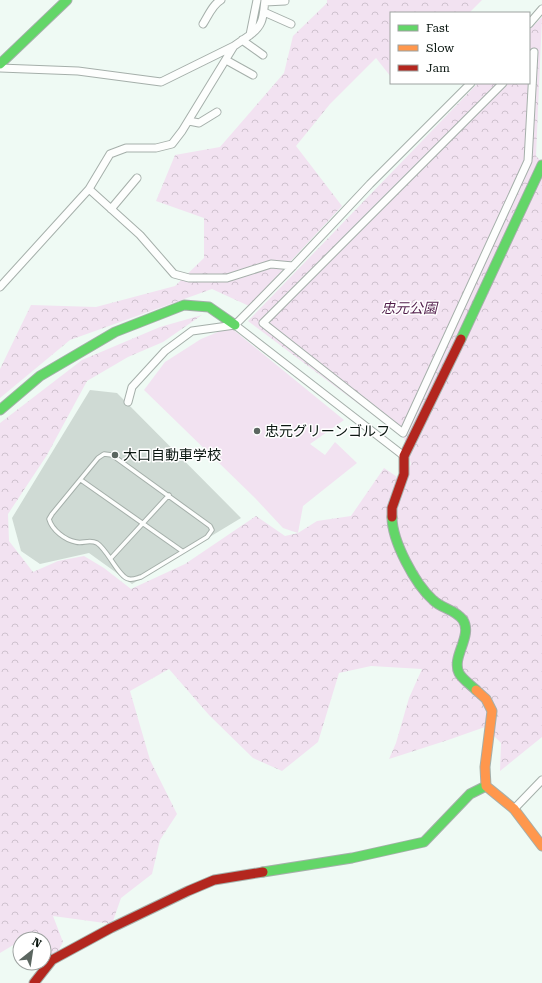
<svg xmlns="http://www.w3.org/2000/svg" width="542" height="983" font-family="'Roboto Serif','Noto Sans JP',serif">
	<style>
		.forest { fill: url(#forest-crowns) }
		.garden { fill: #f2e2f1 }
		.building { fill: #cfdad4 }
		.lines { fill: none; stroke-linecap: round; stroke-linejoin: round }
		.lane-casing { stroke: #a5afaa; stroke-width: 5.5 }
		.street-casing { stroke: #a5afaa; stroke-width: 9 }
		.fast-casing { stroke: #a5afaa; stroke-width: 11 }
		.slow-casing { stroke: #a5afaa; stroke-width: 11 }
		.jam-casing { stroke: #a5afaa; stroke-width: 11 }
		.lane { stroke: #fdfefd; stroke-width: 3.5 }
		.street { stroke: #fdfefd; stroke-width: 7 }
		.fast { stroke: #63d668; stroke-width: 9 }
		.slow { stroke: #ff974d; stroke-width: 9 }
		.jam { stroke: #b3261e; stroke-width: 9 }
		.poi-dot { fill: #5b6660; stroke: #fff; stroke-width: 1.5 }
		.labels { text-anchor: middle; stroke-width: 3; stroke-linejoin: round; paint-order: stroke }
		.park-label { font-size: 14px; font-style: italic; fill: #4f1c49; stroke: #fff }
		.poi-label { font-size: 14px; fill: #0b1711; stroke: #fff; text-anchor: start }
	</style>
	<defs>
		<pattern id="forest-crowns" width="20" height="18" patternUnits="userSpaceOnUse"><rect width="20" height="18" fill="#f2e2f1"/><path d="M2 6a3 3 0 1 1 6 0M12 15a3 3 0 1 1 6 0" fill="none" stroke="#cec1ce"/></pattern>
	</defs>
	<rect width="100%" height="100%" fill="#effaf4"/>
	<path class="forest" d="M 327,0 L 482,0 L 469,13 L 391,13 L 391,77 L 376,58 L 330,104 L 296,146 L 342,206 L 249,306 L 212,289 L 70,340 L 0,398 L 0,369 L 31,305 L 96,307 L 175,286 L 204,258 L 204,218 L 156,201 L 175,155 L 220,147 L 284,73 L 293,36 L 327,3 Z
		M 542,17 L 536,156 L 542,162 L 542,737 L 500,771 L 501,743 L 485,727 L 448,740 L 389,759 L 396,743 L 409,698 L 422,669 L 371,666 L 339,673 L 318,742 L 282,771 L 253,758 L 209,715 L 169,669 L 130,691 L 150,760 L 177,814 L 160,840 L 152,874 L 121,898 L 112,924 L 53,916 L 63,942 L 50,967 L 44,955 L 44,939 L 35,939 L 32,933 L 23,939 L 20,939 L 20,941 L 0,953 L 0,423 L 82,360 L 160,327 L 202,315 L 163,342 L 128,357 L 87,381 L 47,455 L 8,514 L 9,541 L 33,572 L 58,561 L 84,556 L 104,568 L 131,589 L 185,564 L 256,516 L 285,536 L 298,533 L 317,521 L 351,516 L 384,468 L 403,481 L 411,464 L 404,438 L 248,321 L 478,83 L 529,83 L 529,30 Z"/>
	<path class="garden" d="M 230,327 L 344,420 L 310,444 L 325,455 L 335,442 L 357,463 L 303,506 L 298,533 L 283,528 L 255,498 L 144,390 L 165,362 L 201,339 Z"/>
	<path class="building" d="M 90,390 L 117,393 L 241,518 L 132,584 L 89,553 L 40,564 L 21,551 L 12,518 Z"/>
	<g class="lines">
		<g class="lane-casing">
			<path id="lane" d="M 104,454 L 112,455 L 210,526 L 212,530 L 207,537 L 141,577 C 137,578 133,580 129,579 C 119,578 108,550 97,543 C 89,539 83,544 76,542 C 65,540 52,530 49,519 L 52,514 L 98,458 Z
				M 81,480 L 182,551
				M 111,558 L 169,495"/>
		</g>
		<g class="street-casing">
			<path id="street" d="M 265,2 L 285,1
				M 264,12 L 291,24
				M 203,24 C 208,16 213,4 221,0
				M 529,24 L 542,9
				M 250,35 C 264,25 263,16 265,0
				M 242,40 L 263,55
				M 226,60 L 253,75
				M 0,68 L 78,71 L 161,82 L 234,46
				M 503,83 L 263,323 L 403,433 L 528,161 L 534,52 L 529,57
				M 189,121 L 199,123 L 217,112
				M 89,189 L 140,235 L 174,274 L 189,278 L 227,278 L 271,264 L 293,266
				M 111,209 L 137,178
				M 0,287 L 89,189 L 110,154 L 126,148 L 156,148 L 172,144 L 182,131 L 234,46 L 250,35 L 257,0
				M 235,325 L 404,456
				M 128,402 L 132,387 L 165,351 L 192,331 L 235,325 L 293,266 L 370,184 L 471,83
				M 514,809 L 542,780"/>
		</g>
		<g class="fast-casing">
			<path id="fast" d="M 0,64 L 67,0
				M 461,339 L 542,165
				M 0,410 L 40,376 L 115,332 L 184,305 L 209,307 L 235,325
				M 392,517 C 392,541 415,584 433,600 C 442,609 455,609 463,620 C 473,636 451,657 459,673 C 462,679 471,685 476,690
				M 263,872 L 352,858 L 424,842 L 470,794 L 486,786"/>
		</g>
		<g class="slow-casing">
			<path id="slow" d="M 476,690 L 486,699 L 492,711 L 485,767 L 486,786 L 514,809 L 542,846"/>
		</g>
		<g class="jam-casing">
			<path id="jam" d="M 392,517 L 392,508 L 404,474 L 404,456 L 461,339
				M 34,983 L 52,960 L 111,928 L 188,891 L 214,880 L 263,872"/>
		</g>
		<use href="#lane" class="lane"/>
		<use href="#street" class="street"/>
		<use href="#fast" class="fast"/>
		<use href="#slow" class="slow"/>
		<use href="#jam" class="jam"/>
	</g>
	<g class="poi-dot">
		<circle cx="257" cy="431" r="4"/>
		<circle cx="115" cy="455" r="4"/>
	</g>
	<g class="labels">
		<g class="park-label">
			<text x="409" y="313">忠元公園</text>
		</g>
		<g class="poi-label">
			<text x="265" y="436">忠元グリーンゴルフ</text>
			<text x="123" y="460">大口自動車学校</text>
		</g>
	</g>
	<rect x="390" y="12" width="140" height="72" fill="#ffffff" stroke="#9da2a0"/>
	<rect x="398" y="25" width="20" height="6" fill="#63d668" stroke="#9da2a0"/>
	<text x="426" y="32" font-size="12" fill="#0b1711">Fast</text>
	<rect x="398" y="45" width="20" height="6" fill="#ff974d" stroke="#9da2a0"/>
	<text x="426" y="52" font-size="12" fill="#0b1711">Slow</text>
	<rect x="398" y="65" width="20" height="6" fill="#b3261e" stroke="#9da2a0"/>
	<text x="426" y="72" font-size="12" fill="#0b1711">Jam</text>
	<g transform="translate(32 951) rotate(30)"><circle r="19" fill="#ffffff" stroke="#9da2a0"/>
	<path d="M0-3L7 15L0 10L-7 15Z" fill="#5b6660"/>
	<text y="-6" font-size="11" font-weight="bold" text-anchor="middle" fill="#0b1711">N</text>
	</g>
</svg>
